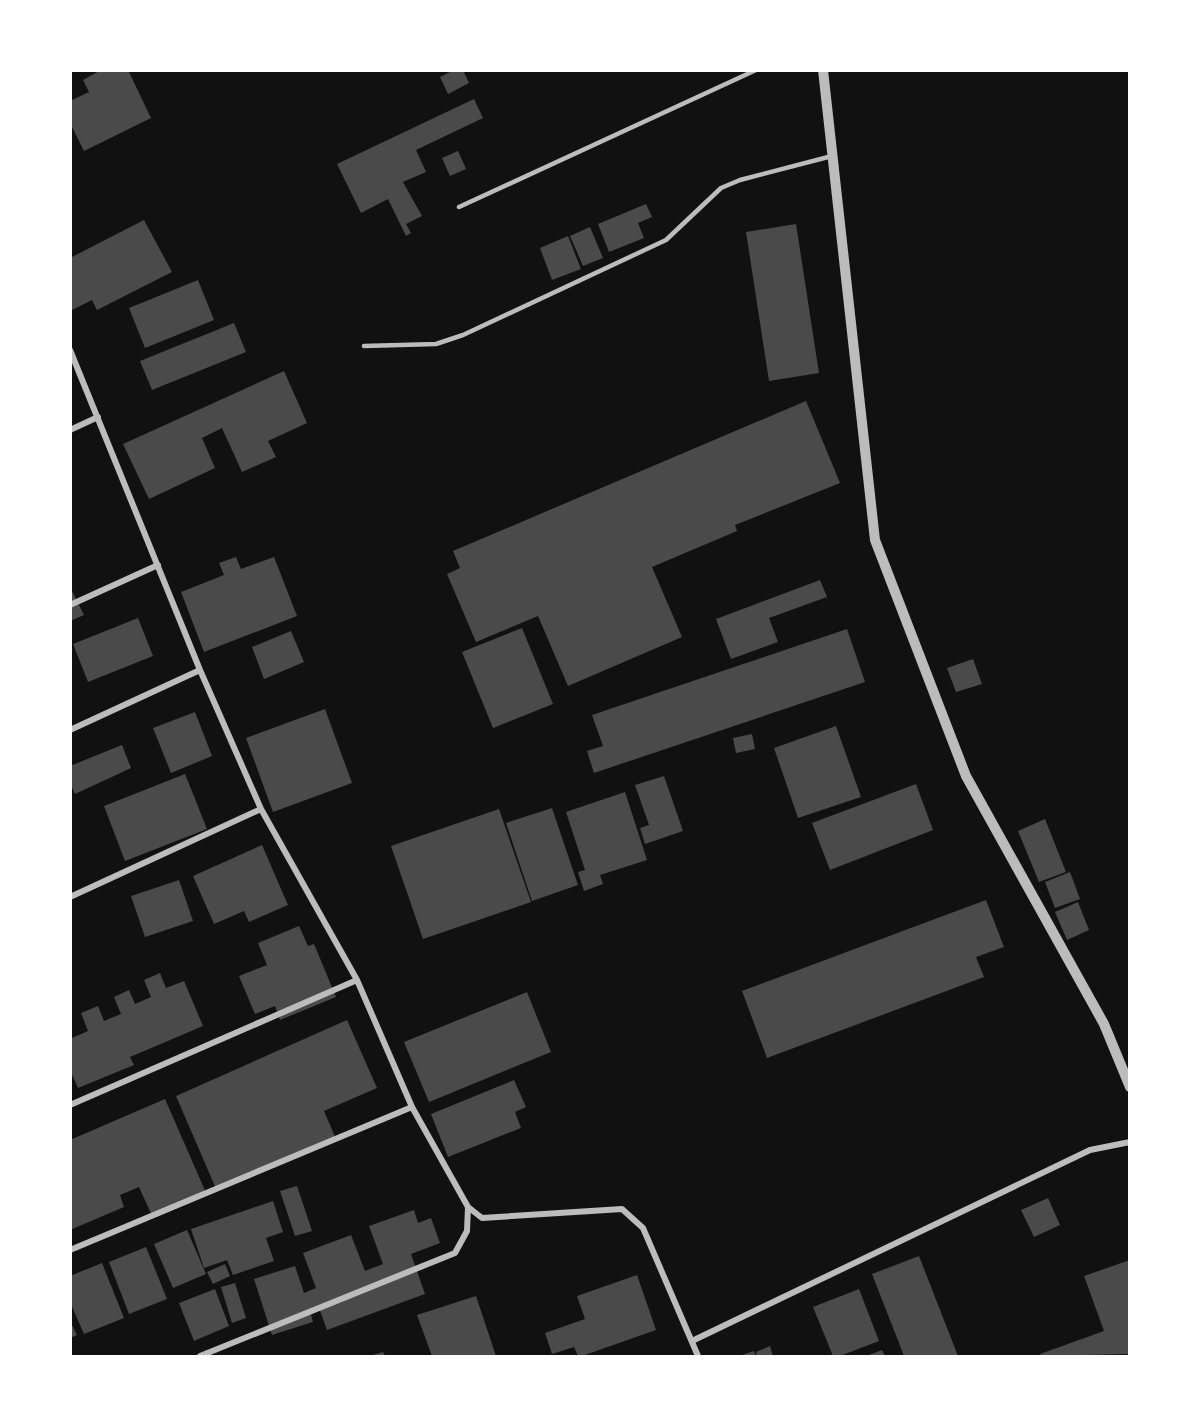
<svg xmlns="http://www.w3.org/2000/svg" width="1200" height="1427" font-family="'Zilla Slab',serif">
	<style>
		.building { fill: #4a4a4a }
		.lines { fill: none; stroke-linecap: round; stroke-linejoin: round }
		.service { stroke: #bcbcbc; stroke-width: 4.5 }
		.minor { stroke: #bcbcbc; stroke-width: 6 }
		.tertiary { stroke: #bcbcbc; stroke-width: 10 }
	</style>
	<rect width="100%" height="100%" fill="#111"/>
	<path class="building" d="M 101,70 L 128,70 L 151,118 L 84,151 L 70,123 L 70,101 L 89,92 L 83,80 Z
		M 454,70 L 463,70 L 469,83 L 448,94 L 440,77 Z
		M 474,99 L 483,118 L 416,150 L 426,172 L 403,182 L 422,216 L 406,224 L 411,233 L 406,236 L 388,199 L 361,213 L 337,164 Z
		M 458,151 L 466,169 L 450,176 L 442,158 Z
		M 646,204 L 652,217 L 638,223 L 644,238 L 609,252 L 598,224 Z
		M 144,220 L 172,272 L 97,310 L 92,300 L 72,310 L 70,258 Z
		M 796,224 L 819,373 L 769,381 L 746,232 Z
		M 590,227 L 603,258 L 583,266 L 570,236 Z
		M 568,236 L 581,269 L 552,280 L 540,248 Z
		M 198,280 L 214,320 L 145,348 L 129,308 Z
		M 234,323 L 246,352 L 152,390 L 140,361 Z
		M 284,371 L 307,423 L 268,441 L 276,457 L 242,472 L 222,428 L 202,438 L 215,468 L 149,499 L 123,444 Z
		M 806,401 L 840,483 L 735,525 L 737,531 L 652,567 L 682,637 L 568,686 L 538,616 L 476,642 L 447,574 L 460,568 L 453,551 Z
		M 236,557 L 241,569 L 274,557 L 297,616 L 204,652 L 181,592 L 224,575 L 219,563 Z
		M 820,580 L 827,597 L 769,618 L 778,642 L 731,659 L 716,619 Z
		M 70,587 L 84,615 L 70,621 Z
		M 138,618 L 153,656 L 88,682 L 73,644 Z
		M 522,628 L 553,704 L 493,728 L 462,652 Z
		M 847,629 L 865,682 L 594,773 L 587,751 L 603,746 L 592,715 Z
		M 291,631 L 304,662 L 264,679 L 252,647 Z
		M 973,659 L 982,684 L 956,692 L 947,668 Z
		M 325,709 L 352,783 L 273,812 L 246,738 Z
		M 195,712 L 212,756 L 171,773 L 153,728 Z
		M 836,726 L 861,797 L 798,818 L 774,748 Z
		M 752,734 L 755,749 L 736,753 L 733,738 Z
		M 122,745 L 131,768 L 75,794 L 70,783 L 70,766 Z
		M 185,774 L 207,829 L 125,861 L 104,806 Z
		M 664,776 L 683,831 L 645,844 L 640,828 L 649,825 L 635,785 Z
		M 916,784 L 933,830 L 830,870 L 812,823 Z
		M 625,792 L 647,860 L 600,875 L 603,884 L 584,891 L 578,872 L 585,870 L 566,812 Z
		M 552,808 L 578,885 L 532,901 L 506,823 Z
		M 499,809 L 531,902 L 423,939 L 391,846 Z
		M 1045,819 L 1066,872 L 1039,882 L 1018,831 Z
		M 262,845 L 288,905 L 249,922 L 244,911 L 214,924 L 193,876 Z
		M 1070,872 L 1080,899 L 1055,908 L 1045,882 Z
		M 179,880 L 193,921 L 145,937 L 131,896 Z
		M 986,900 L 1004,947 L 976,957 L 984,977 L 767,1058 L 742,991 Z
		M 1078,902 L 1089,930 L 1067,940 L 1055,912 Z
		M 299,926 L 308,946 L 314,944 L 336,997 L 280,1020 L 275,1006 L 255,1014 L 239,976 L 267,965 L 258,943 Z
		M 160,973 L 166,988 L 184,981 L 203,1026 L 130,1057 L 134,1065 L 78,1088 L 70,1070 L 70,1034 L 72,1038 L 88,1031 L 81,1013 L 98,1006 L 104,1021 L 121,1014 L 114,997 L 129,990 L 135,1004 L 151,997 L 144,980 Z
		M 527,992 L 551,1052 L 429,1102 L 404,1042 Z
		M 347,1020 L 377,1088 L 324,1111 L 336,1139 L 217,1191 L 176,1096 Z
		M 514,1080 L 526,1107 L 515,1112 L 521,1128 L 448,1157 L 431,1114 Z
		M 165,1099 L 207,1195 L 153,1218 L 139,1187 L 120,1195 L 124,1207 L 70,1230 L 70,1140 Z
		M 297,1186 L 312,1231 L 295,1236 L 280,1191 Z
		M 1048,1198 L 1060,1225 L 1034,1237 L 1021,1210 Z
		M 273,1201 L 283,1232 L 266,1238 L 274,1261 L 233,1275 L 227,1260 L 204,1268 L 191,1229 Z
		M 414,1210 L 418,1223 L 431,1218 L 440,1243 L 411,1254 L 425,1294 L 327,1330 L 319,1308 L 310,1311 L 313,1322 L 272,1335 L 254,1279 L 295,1266 L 304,1293 L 316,1288 L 303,1253 L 351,1235 L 365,1271 L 383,1264 L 369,1226 Z
		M 187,1230 L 206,1274 L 173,1288 L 154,1244 Z
		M 146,1247 L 167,1299 L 129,1314 L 109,1262 Z
		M 919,1256 L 958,1356 L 904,1356 L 872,1274 Z
		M 1130,1260 L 1130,1354 L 1041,1356 L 1040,1354 L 1104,1331 L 1084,1276 Z
		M 102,1263 L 124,1318 L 84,1334 L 70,1302 L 70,1276 Z
		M 225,1264 L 230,1276 L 213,1284 L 207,1272 Z
		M 637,1275 L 656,1330 L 582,1356 L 578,1356 L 574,1347 L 552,1354 L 545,1333 L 585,1319 L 577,1296 Z
		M 235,1283 L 246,1318 L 232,1323 L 221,1287 Z
		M 215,1289 L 229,1326 L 194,1341 L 179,1303 Z
		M 859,1289 L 879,1341 L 840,1356 L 833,1356 L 813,1307 Z
		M 476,1296 L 496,1356 L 432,1356 L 417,1315 Z
		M 70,1321 L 77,1335 L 70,1338 Z
		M 770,1346 L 773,1356 L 757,1356 L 756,1352 Z
		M 882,1350 L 885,1356 L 866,1356 Z
		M 754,1351 L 756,1356 L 739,1356 Z
		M 383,1352 L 385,1356 L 370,1356 Z"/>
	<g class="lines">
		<path class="service" d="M 459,207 L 756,70
			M 364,346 L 436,344 L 463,335 L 666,240 L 721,188 L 740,180 L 832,156"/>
		<path class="minor" d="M 70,350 L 200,670 L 261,809 L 357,980 L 412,1107 L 468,1207 L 482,1218 L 622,1209 L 643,1228 L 698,1356
			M 70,430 L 98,417
			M 70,605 L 158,565
			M 70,730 L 200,670
			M 70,897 L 261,809
			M 70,1105 L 357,980
			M 70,1250 L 412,1107
			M 692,1341 L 1090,1150 L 1130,1142
			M 200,1356 L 455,1253 L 467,1231 L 468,1207"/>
		<path class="tertiary" d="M 823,70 L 875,540 L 966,776 L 1104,1024 L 1130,1087"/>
	</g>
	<rect width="1200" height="1427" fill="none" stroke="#ffffff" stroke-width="144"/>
</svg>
